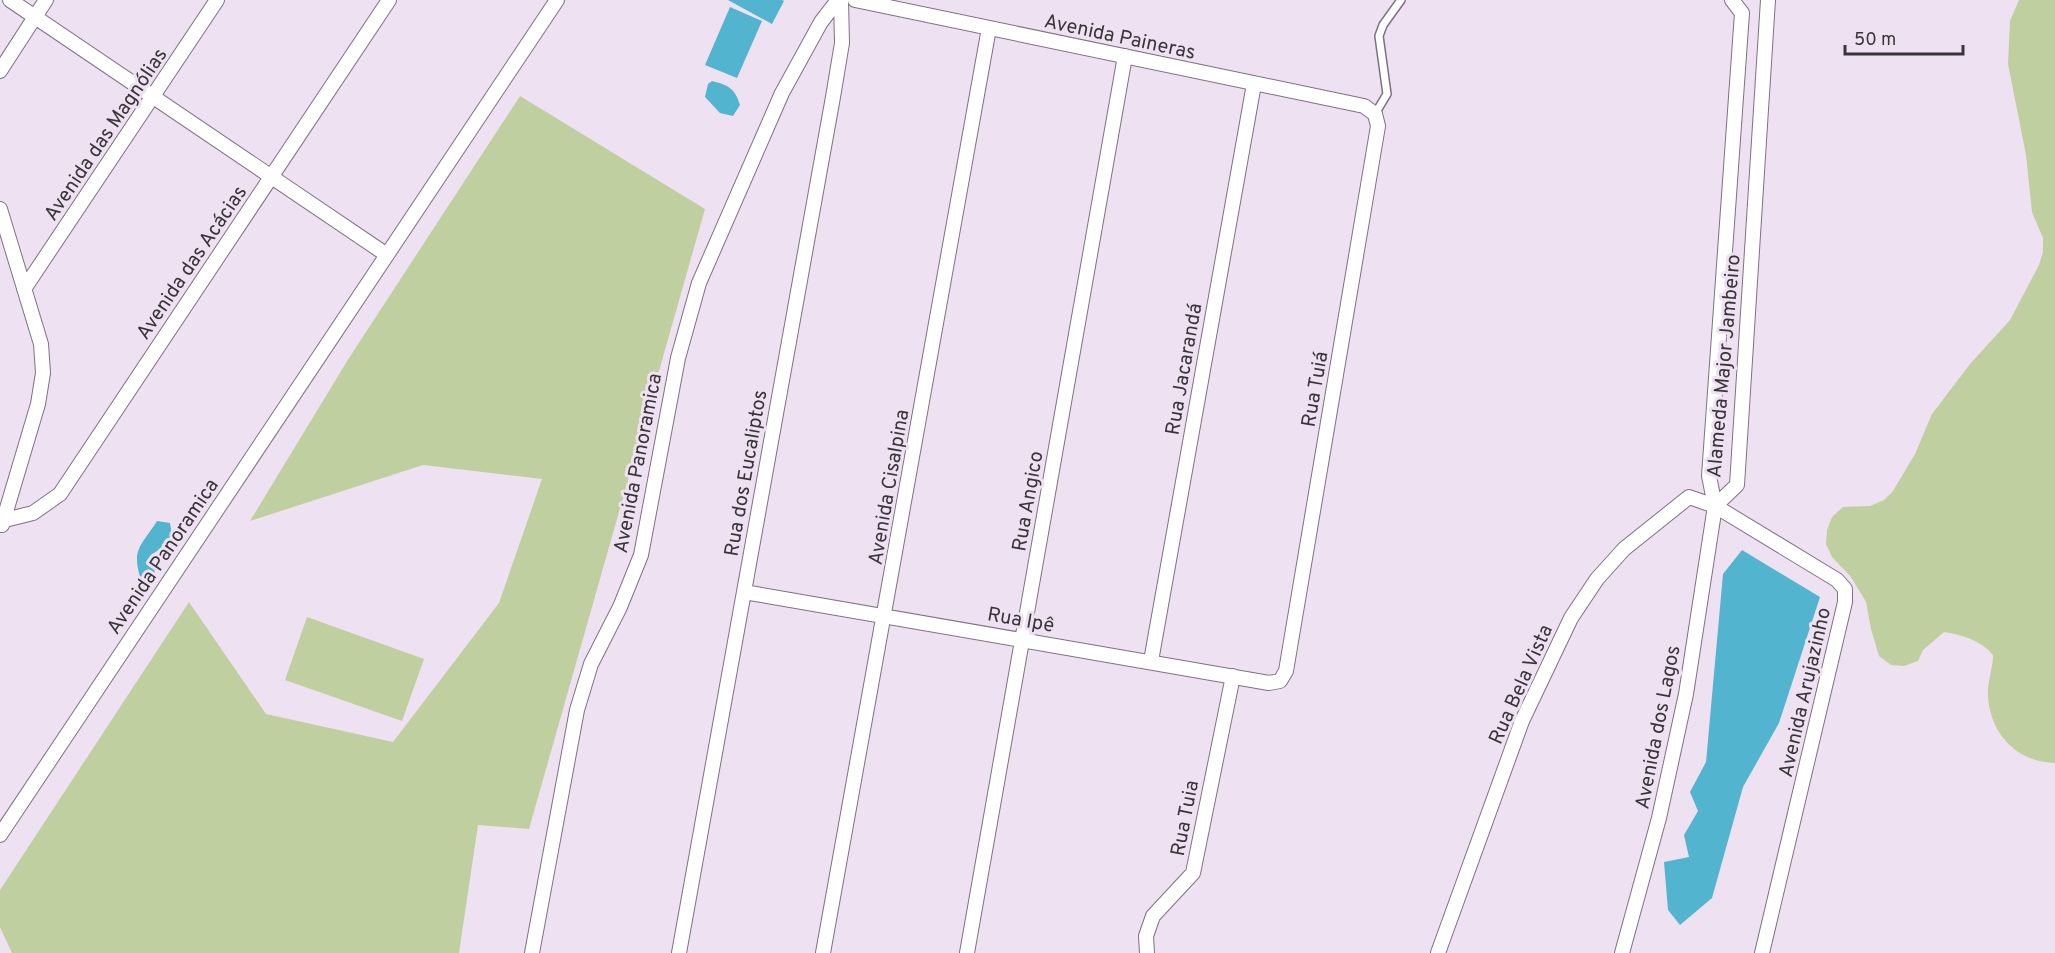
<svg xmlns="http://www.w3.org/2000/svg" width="2055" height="953" font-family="Overpass,sans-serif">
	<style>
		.green { fill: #c0cf9f }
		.water { fill: #52b4cf }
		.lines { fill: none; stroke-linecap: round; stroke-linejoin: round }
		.lane-casing { stroke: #7d7281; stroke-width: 10 }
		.street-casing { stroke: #7d7281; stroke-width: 16 }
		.lane { stroke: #fff; stroke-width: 7 }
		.street { stroke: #fff; stroke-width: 14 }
		.labels { text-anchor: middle; stroke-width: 6; stroke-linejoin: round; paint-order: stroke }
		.street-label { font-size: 20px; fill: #39343a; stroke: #eee2f2 }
	</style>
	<rect width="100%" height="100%" fill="#eee2f2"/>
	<path class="green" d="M 2019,0 L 2055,0 L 2055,763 C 2017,762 1991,735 1988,697 C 1987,682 1993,669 1993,655 C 1980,640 1963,635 1944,632 L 1923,650 L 1918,661 L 1904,666 L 1891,665 L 1879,656 L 1871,629 L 1866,602 L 1851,577 L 1832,557 L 1826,544 L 1827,530 L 1832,517 L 1843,507 L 1870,506 L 1884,500 L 1893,491 L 1915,454 L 1932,414 L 1970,364 L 2010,320 L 2039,265 L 2043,252 L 2043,238 L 2032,212 L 2026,155 L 2008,64 L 2010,21 Z
		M 520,96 L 705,209 L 529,829 L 478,825 L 459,953 L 12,953 L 0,927 L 0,890 L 189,602 L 266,714 L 393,742 L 499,603 L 542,479 L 423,465 L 250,521 L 349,358 Z
		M 307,617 L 424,659 L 402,721 L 285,680 Z"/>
	<path class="water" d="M 728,0 L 782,0 L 784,1 L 772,24 Z
		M 730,7 L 762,21 L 737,78 L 705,65 Z
		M 712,81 C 728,85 735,88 740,105 L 733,116 L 720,113 L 705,97 L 708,84 Z
		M 157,521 L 170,523 L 172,535 L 163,547 L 151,555 L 155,573 L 142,583 C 131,549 139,549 157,521 Z
		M 1742,550 L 1820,597 L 1779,723 L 1743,787 L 1712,898 L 1680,925 L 1668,910 L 1664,862 L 1689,857 L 1684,835 L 1698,811 L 1690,792 L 1706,762 L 1723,574 Z"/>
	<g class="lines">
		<g class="lane-casing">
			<path id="lane" d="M 1375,114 L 1387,94 L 1379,36 L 1383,25 L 1401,0"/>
		</g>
		<g class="street-casing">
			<path id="street" d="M 10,0 L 387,255
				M 0,71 L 46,0
				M 0,209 L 41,344 L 43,373 L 38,404 L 2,525
				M 24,289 L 217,0
				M 1715,506 L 1737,485 L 1768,0
				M 5,520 L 33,513 L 60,494 L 389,0
				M 744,592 L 1269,683 L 1280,681 L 1286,671 L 1378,126 L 1375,114 L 1364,106 L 855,0
				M 1151,661 L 1254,84
				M 0,835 L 557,0
				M 532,953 L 577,710 L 591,664 L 620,607 L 641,555 L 678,358 L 699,283 L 782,93 L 821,22 L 838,0
				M 679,953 L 833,97 L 842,43 L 841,0
				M 823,953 L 989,28
				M 967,953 L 1125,56
				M 1147,953 L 1146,936 L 1153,916 L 1193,873 L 1233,676
				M 1438,953 L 1522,721 L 1571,618 L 1597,579 L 1624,549 L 1689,497 L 1715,506 L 1837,580 L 1845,589 L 1845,602 L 1762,953
				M 1622,953 L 1659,818 L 1686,694 L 1715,506 L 1709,476 L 1742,13 L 1732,0"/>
		</g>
		<use href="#lane" class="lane"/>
		<use href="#street" class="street"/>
	</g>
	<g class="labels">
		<g class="street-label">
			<text transform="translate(1120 36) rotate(12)" y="7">Avenida Paineras</text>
			<text transform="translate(105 134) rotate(-56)" y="7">Avenida das Magnólias</text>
			<text transform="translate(191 262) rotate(-56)" y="7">Avenida das Acácias</text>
			<text transform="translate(1723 366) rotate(-85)" y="7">Alameda Major Jambeiro</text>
			<text transform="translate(1183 369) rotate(-80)" y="7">Rua Jacarandá</text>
			<text transform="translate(1314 389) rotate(-80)" y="7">Rua Tuiá</text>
			<text transform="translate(637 463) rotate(-79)" y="7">Avenida Panoramica</text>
			<text transform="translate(745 473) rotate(-80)" y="7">Rua dos Eucaliptos</text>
			<text transform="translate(888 487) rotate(-80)" y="7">Avenida Cisalpina</text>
			<text transform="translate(1027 501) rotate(-80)" y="7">Rua Angico</text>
			<text transform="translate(162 556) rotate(-56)" y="7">Avenida Panoramica</text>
			<text transform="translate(1021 619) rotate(10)" y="7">Rua Ipê</text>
			<text transform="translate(1520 684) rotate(-66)" y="7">Rua Bela Vista</text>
			<text transform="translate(1804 692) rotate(-77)" y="7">Avenida Arujazinho</text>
			<text transform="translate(1657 727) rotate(-79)" y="7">Avenida dos Lagos</text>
			<text transform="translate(1184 818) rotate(-79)" y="7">Rua Tuia</text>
		</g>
	</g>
	<path d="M1845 45v9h118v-9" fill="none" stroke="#39343a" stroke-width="3"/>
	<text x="1854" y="45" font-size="18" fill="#39343a" stroke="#eee2f2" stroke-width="4.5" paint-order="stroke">50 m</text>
</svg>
